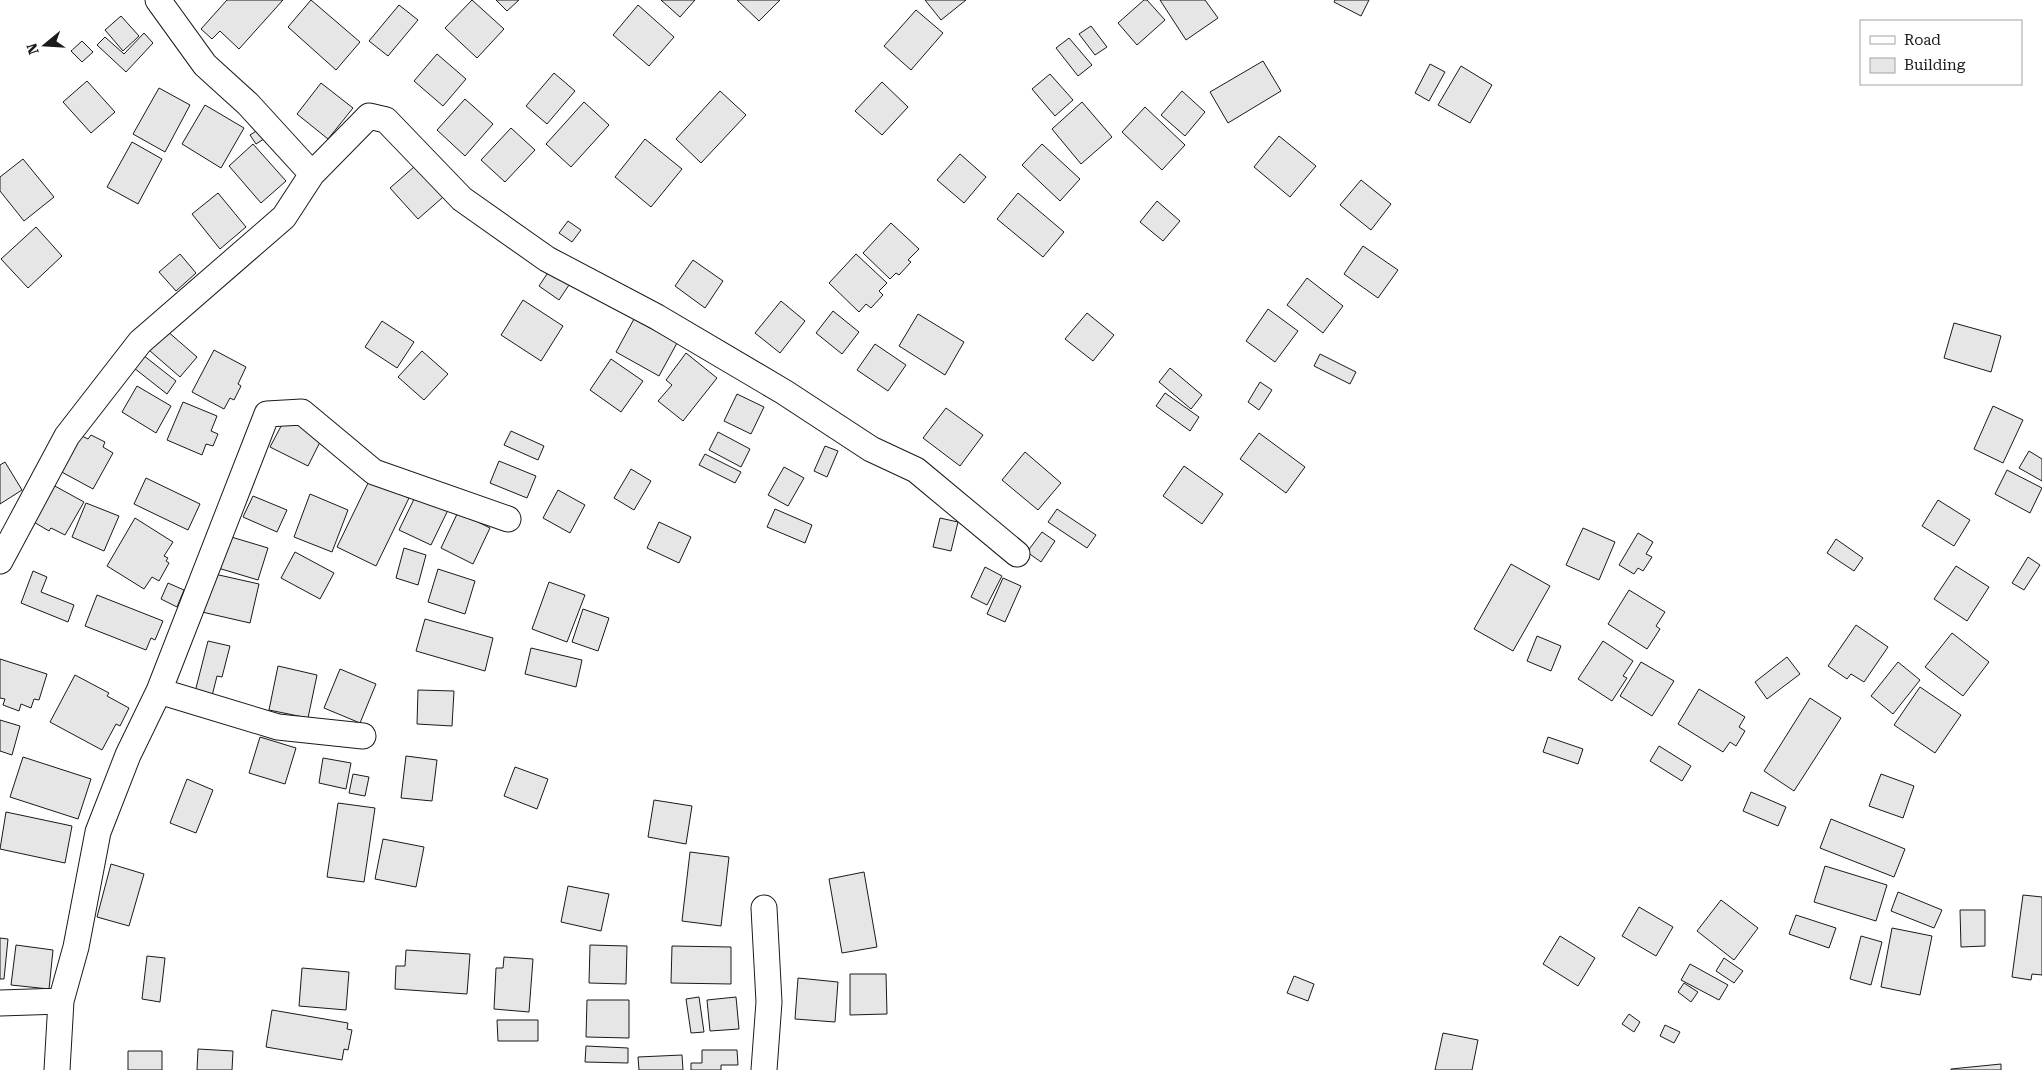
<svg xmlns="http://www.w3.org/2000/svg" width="2042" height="1070" font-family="'Roboto Serif',serif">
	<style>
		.building { fill: #e6e6e6; stroke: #1a1a1a }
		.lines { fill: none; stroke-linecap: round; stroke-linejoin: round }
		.minor-casing { stroke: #1a1a1a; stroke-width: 27 }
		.minor { stroke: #fff; stroke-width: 25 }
	</style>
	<rect width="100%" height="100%" fill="#fff"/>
	<path class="building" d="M 227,0 L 283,0 L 239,49 L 220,31 L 212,39 L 201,29 Z
		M 311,0 L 360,42 L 336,70 L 288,27 Z
		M 472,0 L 504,29 L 477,58 L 445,28 Z
		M 496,0 L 519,0 L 507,11 Z
		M 661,0 L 695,0 L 680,17 Z
		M 737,0 L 780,0 L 759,21 Z
		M 925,0 L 966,0 L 941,20 Z
		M 1144,0 L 1147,0 L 1165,20 L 1137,45 L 1118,23 Z
		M 1160,0 L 1205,0 L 1218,18 L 1186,40 Z
		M 1335,0 L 1369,0 L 1361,16 L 1334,2 Z
		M 399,5 L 418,20 L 388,56 L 369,41 Z
		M 638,5 L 674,37 L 649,66 L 613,35 Z
		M 916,10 L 943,33 L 911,70 L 884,46 Z
		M 121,16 L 139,36 L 123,51 L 105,30 Z
		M 1091,26 L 1107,47 L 1095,55 L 1079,34 Z
		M 144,33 L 153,43 L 126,72 L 97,45 L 105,37 L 124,54 Z
		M 1069,38 L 1092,65 L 1078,76 L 1056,48 Z
		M 82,41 L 93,52 L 82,62 L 71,51 Z
		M 437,54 L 466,79 L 443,106 L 414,81 Z
		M 1263,61 L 1281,91 L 1228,123 L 1210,92 Z
		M 1430,64 L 1445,72 L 1429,101 L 1415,93 Z
		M 1461,66 L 1492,85 L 1470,123 L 1438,105 Z
		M 554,73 L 575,91 L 547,124 L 526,106 Z
		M 1050,74 L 1073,100 L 1055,116 L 1032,89 Z
		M 87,81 L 115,112 L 91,133 L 63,102 Z
		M 882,82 L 908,107 L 882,135 L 855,111 Z
		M 321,83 L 353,108 L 328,139 L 297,114 Z
		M 159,88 L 190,105 L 165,152 L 133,134 Z
		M 720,91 L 746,115 L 701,163 L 676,139 Z
		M 1182,91 L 1205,112 L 1185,136 L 1161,115 Z
		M 465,99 L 493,124 L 465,156 L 437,130 Z
		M 584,102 L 609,125 L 571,167 L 546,144 Z
		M 1082,102 L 1112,137 L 1081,164 L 1052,129 Z
		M 205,105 L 244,128 L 221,168 L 182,144 Z
		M 1145,107 L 1185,145 L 1162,170 L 1122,132 Z
		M 264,126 L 270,135 L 256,144 L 250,135 Z
		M 511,128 L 535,150 L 505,182 L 481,160 Z
		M 1279,136 L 1316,166 L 1290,197 L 1254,167 Z
		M 645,139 L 682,169 L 651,207 L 615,177 Z
		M 132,142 L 162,159 L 138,204 L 107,187 Z
		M 253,144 L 286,181 L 261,203 L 229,166 Z
		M 1042,144 L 1080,179 L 1060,201 L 1022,165 Z
		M 960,154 L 986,177 L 964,203 L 937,180 Z
		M 23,159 L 54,197 L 24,221 L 0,191 L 0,177 Z
		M 423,159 L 450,191 L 418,219 L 390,188 Z
		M 1361,180 L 1391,204 L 1371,230 L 1340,205 Z
		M 218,193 L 246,227 L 220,249 L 192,214 Z
		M 1018,193 L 1064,232 L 1043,257 L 997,219 Z
		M 1157,201 L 1180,221 L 1163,241 L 1140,222 Z
		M 568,221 L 581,230 L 572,242 L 559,233 Z
		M 891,223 L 919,249 L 908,260 L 911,262 L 899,275 L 896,273 L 890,279 L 863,253 Z
		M 36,227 L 62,256 L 28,288 L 1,259 Z
		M 1363,246 L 1398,270 L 1378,298 L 1344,274 Z
		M 180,254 L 196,273 L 176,291 L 159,272 Z
		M 856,254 L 887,283 L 879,291 L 883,295 L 871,308 L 866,304 L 859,312 L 829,283 Z
		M 693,260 L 723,281 L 705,308 L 675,286 Z
		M 553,265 L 573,279 L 559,300 L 539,286 Z
		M 1307,278 L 1343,306 L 1323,333 L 1287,305 Z
		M 523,300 L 563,326 L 541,361 L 501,335 Z
		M 781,301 L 805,321 L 780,353 L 755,333 Z
		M 1268,309 L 1298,331 L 1275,362 L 1246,341 Z
		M 833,311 L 859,332 L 842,354 L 816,333 Z
		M 1087,313 L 1114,335 L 1093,361 L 1065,339 Z
		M 918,314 L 964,342 L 945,375 L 899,346 Z
		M 634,319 L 677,343 L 659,376 L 616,352 Z
		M 382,321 L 414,342 L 397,368 L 365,347 Z
		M 1954,323 L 2001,336 L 1991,372 L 1944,358 Z
		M 166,330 L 197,357 L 180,377 L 149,350 Z
		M 875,344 L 906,365 L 888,391 L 857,370 Z
		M 214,350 L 246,367 L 238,384 L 241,386 L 234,400 L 230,398 L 224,409 L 192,392 Z
		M 422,351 L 448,374 L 424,400 L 398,377 Z
		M 686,353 L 717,378 L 683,421 L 658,401 L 672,385 L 666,380 Z
		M 1320,354 L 1356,372 L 1350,384 L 1314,366 Z
		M 143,355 L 176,381 L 167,394 L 134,368 Z
		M 611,359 L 643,381 L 621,412 L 590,390 Z
		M 1170,368 L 1202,395 L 1191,409 L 1159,382 Z
		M 1260,382 L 1272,390 L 1259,410 L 1248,402 Z
		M 137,386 L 171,406 L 156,433 L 122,412 Z
		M 1165,393 L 1199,417 L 1190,431 L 1156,406 Z
		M 737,394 L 764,407 L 751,434 L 724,421 Z
		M 183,402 L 217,416 L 211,431 L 218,434 L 213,446 L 206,444 L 202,455 L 167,440 Z
		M 1993,406 L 2023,420 L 2003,463 L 1974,449 Z
		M 946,408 L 983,435 L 960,466 L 923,438 Z
		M 288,413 L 325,432 L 308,466 L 270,447 Z
		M 511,431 L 544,446 L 538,460 L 504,445 Z
		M 718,432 L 750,449 L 741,467 L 709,450 Z
		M 1259,433 L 1305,467 L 1286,493 L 1240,459 Z
		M 78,434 L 88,439 L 91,435 L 105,442 L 103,447 L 113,453 L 93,489 L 58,470 Z
		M 825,446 L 838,451 L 827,477 L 814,471 Z
		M 2029,451 L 2042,459 L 2042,481 L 2019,468 Z
		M 1025,452 L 1061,483 L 1038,510 L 1002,480 Z
		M 705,454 L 741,472 L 735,483 L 699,465 Z
		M 499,461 L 536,476 L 527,498 L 490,483 Z
		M 5,462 L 22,490 L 0,504 L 0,465 Z
		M 1184,466 L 1223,494 L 1202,524 L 1163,496 Z
		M 784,467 L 804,478 L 788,506 L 768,495 Z
		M 631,469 L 651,481 L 634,510 L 614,498 Z
		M 2007,470 L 2042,488 L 2030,513 L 1995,494 Z
		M 146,478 L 200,504 L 188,530 L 134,504 Z
		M 370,479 L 409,498 L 376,566 L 337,547 Z
		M 53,485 L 84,502 L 65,535 L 51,528 L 49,531 L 32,521 Z
		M 558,490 L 585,505 L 570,533 L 543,518 Z
		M 310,494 L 348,510 L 332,552 L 294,537 Z
		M 416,495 L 448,510 L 431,545 L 399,530 Z
		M 253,496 L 287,510 L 277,532 L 243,517 Z
		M 1938,500 L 1970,520 L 1954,546 L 1922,526 Z
		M 86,503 L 119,516 L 104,551 L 72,537 Z
		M 775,509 L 812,525 L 805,543 L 767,527 Z
		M 1057,509 L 1096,535 L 1087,548 L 1048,522 Z
		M 458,512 L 490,528 L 473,564 L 441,548 Z
		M 135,518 L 173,542 L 164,556 L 168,558 L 166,561 L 169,563 L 159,581 L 152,577 L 144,589 L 107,566 Z
		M 940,518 L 958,522 L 951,551 L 933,547 Z
		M 659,522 L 691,537 L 679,563 L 647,548 Z
		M 1583,528 L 1615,542 L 1599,580 L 1566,565 Z
		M 1042,532 L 1055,541 L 1041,562 L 1027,552 Z
		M 1638,533 L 1653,542 L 1646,554 L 1652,557 L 1643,571 L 1638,568 L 1634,574 L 1619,565 Z
		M 228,536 L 268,548 L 258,580 L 218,568 Z
		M 1836,539 L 1863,558 L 1854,571 L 1827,553 Z
		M 404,548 L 426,555 L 418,585 L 396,578 Z
		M 295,552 L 334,573 L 320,599 L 281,578 Z
		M 2028,557 L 2040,565 L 2024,590 L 2012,583 Z
		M 1511,564 L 1550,586 L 1513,651 L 1474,629 Z
		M 1956,566 L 1989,587 L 1967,621 L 1934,599 Z
		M 985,567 L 1002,576 L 987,605 L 971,597 Z
		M 438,569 L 475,581 L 465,614 L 428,602 Z
		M 33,571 L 47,577 L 41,592 L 74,605 L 68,622 L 21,603 Z
		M 210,573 L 259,584 L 250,623 L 202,612 Z
		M 1003,578 L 1021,586 L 1005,622 L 987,614 Z
		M 549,582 L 585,595 L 567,642 L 532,629 Z
		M 168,583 L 184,590 L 177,607 L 161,599 Z
		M 1629,590 L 1665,612 L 1656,626 L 1660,629 L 1647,649 L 1608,624 Z
		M 97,595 L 163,621 L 155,640 L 151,638 L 146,650 L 85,626 Z
		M 583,609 L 609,618 L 598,651 L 572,642 Z
		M 425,619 L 493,638 L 485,671 L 416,651 Z
		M 1856,625 L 1888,647 L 1864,682 L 1851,674 L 1847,679 L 1828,666 Z
		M 1952,633 L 1989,662 L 1963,696 L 1925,667 Z
		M 1537,636 L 1561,646 L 1551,671 L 1527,661 Z
		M 208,641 L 230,646 L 222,677 L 217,676 L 212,696 L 195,692 Z
		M 1603,641 L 1633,661 L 1623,676 L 1627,678 L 1612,701 L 1578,679 Z
		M 531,648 L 582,660 L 576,687 L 525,674 Z
		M 1787,657 L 1800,674 L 1767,699 L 1755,682 Z
		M 0,659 L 47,674 L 39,700 L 34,699 L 31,708 L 21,704 L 19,711 L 3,705 L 5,699 L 0,698 Z
		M 1641,662 L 1674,681 L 1652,716 L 1620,696 Z
		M 1898,662 L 1920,680 L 1893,714 L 1871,696 Z
		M 278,666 L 317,675 L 308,718 L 269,710 Z
		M 340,669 L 376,684 L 360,723 L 324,708 Z
		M 75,675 L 109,693 L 107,696 L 129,708 L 120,726 L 116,724 L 102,750 L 50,722 Z
		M 1920,687 L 1961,715 L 1935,753 L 1894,725 Z
		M 1699,689 L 1745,717 L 1739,727 L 1745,731 L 1736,746 L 1730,742 L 1723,752 L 1678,724 Z
		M 418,690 L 454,691 L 452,726 L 417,724 Z
		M 1810,698 L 1841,718 L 1794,791 L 1764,771 Z
		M 0,720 L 20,726 L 12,755 L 0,751 Z
		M 260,737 L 296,748 L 285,784 L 249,773 Z
		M 1548,737 L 1583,749 L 1578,764 L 1543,752 Z
		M 1659,746 L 1691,766 L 1682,781 L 1650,761 Z
		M 406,756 L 437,760 L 432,801 L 401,798 Z
		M 23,757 L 91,779 L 78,819 L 10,797 Z
		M 323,758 L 351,763 L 346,789 L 319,783 Z
		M 515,767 L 548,779 L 537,809 L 504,796 Z
		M 353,774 L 369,777 L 365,796 L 349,793 Z
		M 1881,774 L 1914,786 L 1903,818 L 1869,806 Z
		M 187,779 L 213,790 L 196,833 L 170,823 Z
		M 1751,792 L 1786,807 L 1778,826 L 1743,811 Z
		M 654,800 L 692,806 L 686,844 L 648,837 Z
		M 338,803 L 375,808 L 364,882 L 327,877 Z
		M 6,812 L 72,826 L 65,863 L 0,849 Z
		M 1831,819 L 1905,849 L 1894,877 L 1820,848 Z
		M 383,839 L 424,847 L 416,887 L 375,879 Z
		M 690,852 L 729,857 L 721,926 L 682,921 Z
		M 111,864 L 144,874 L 129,926 L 97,917 Z
		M 1825,866 L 1887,885 L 1876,921 L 1814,902 Z
		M 864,872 L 877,947 L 842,953 L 829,879 Z
		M 568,886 L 609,894 L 601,931 L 561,922 Z
		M 1898,892 L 1942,910 L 1934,928 L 1891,911 Z
		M 2023,895 L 2042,897 L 2042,975 L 2032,974 L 2031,980 L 2012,977 Z
		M 1721,900 L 1758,928 L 1734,960 L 1697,931 Z
		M 1639,907 L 1673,927 L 1656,956 L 1622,936 Z
		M 1960,910 L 1985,910 L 1985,946 L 1961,947 Z
		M 1796,915 L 1836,928 L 1829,948 L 1789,934 Z
		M 1892,928 L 1932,936 L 1920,995 L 1881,987 Z
		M 1560,936 L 1595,958 L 1578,986 L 1543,964 Z
		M 1861,936 L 1882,942 L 1871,985 L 1850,979 Z
		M 0,938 L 8,939 L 4,979 L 0,979 Z
		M 16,945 L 53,950 L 49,989 L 11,985 Z
		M 590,945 L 627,946 L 626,984 L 589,983 Z
		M 672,946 L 731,947 L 731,984 L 671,983 Z
		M 406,950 L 470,954 L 467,994 L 395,989 L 396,966 L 405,966 Z
		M 147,956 L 165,958 L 160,1002 L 142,999 Z
		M 504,957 L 533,959 L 529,1012 L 494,1009 L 496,968 L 503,968 Z
		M 1724,958 L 1743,971 L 1734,983 L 1716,971 Z
		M 1690,964 L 1728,985 L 1719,1000 L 1681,980 Z
		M 302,968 L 349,972 L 346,1010 L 299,1006 Z
		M 850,974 L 886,974 L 887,1014 L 850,1015 Z
		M 1294,976 L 1314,984 L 1308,1001 L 1287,993 Z
		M 798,978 L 838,982 L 835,1022 L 795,1019 Z
		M 1684,983 L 1698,992 L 1691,1002 L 1678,992 Z
		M 699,997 L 704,1032 L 691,1033 L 686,999 Z
		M 736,997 L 739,1029 L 710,1031 L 707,1000 Z
		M 587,1000 L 629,1000 L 629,1038 L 586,1037 Z
		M 272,1010 L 348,1023 L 347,1029 L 352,1030 L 348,1050 L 344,1049 L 342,1060 L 266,1047 Z
		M 1629,1014 L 1640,1022 L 1634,1032 L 1622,1024 Z
		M 497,1020 L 538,1020 L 538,1041 L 498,1041 Z
		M 1665,1025 L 1680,1032 L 1674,1043 L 1660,1036 Z
		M 1443,1033 L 1478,1040 L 1472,1070 L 1435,1070 Z
		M 586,1046 L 628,1048 L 628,1063 L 585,1062 Z
		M 198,1049 L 233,1051 L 232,1070 L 197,1070 Z
		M 702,1050 L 737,1050 L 738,1065 L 721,1065 L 721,1070 L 691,1070 L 691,1063 L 702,1063 Z
		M 128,1051 L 162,1051 L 162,1070 L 128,1070 Z
		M 682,1055 L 683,1070 L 639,1070 L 638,1057 Z
		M 2001,1064 L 2001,1070 L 1951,1070 L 1951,1069 Z"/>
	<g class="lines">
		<g class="minor-casing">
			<path id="minor" d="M 158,0 L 205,65 L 248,104 L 312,174
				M 0,561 L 67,436 L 140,342 L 284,217 L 312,174 L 369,116 L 386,120 L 462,199 L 547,259 L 657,317 L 784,392 L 871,449 L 916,470 L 1017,554
				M 159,691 L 278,727 L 363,736
				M 764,908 L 769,1002 L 764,1070
				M 0,1003 L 61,1001
				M 57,1070 L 61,1001 L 76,947 L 98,832 L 128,755 L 159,691 L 267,414 L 302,412 L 374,472 L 508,519"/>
		</g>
		<use href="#minor" class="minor"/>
	</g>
	<rect x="1860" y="20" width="162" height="65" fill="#ffffff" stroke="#a3a3a3"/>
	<rect x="1870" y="36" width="25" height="8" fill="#ffffff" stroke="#a3a3a3"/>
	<text x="1904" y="45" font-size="15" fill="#1a1a1a">Road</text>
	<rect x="1870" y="58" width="25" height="15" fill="#e6e6e6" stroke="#a3a3a3"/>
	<text x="1904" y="70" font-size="15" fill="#1a1a1a">Building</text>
	<g transform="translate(45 45) rotate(252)" stroke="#ffffff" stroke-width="4" paint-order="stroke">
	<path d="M0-4L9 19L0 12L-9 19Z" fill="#1a1a1a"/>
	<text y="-8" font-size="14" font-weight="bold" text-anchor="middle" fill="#1a1a1a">N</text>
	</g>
</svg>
